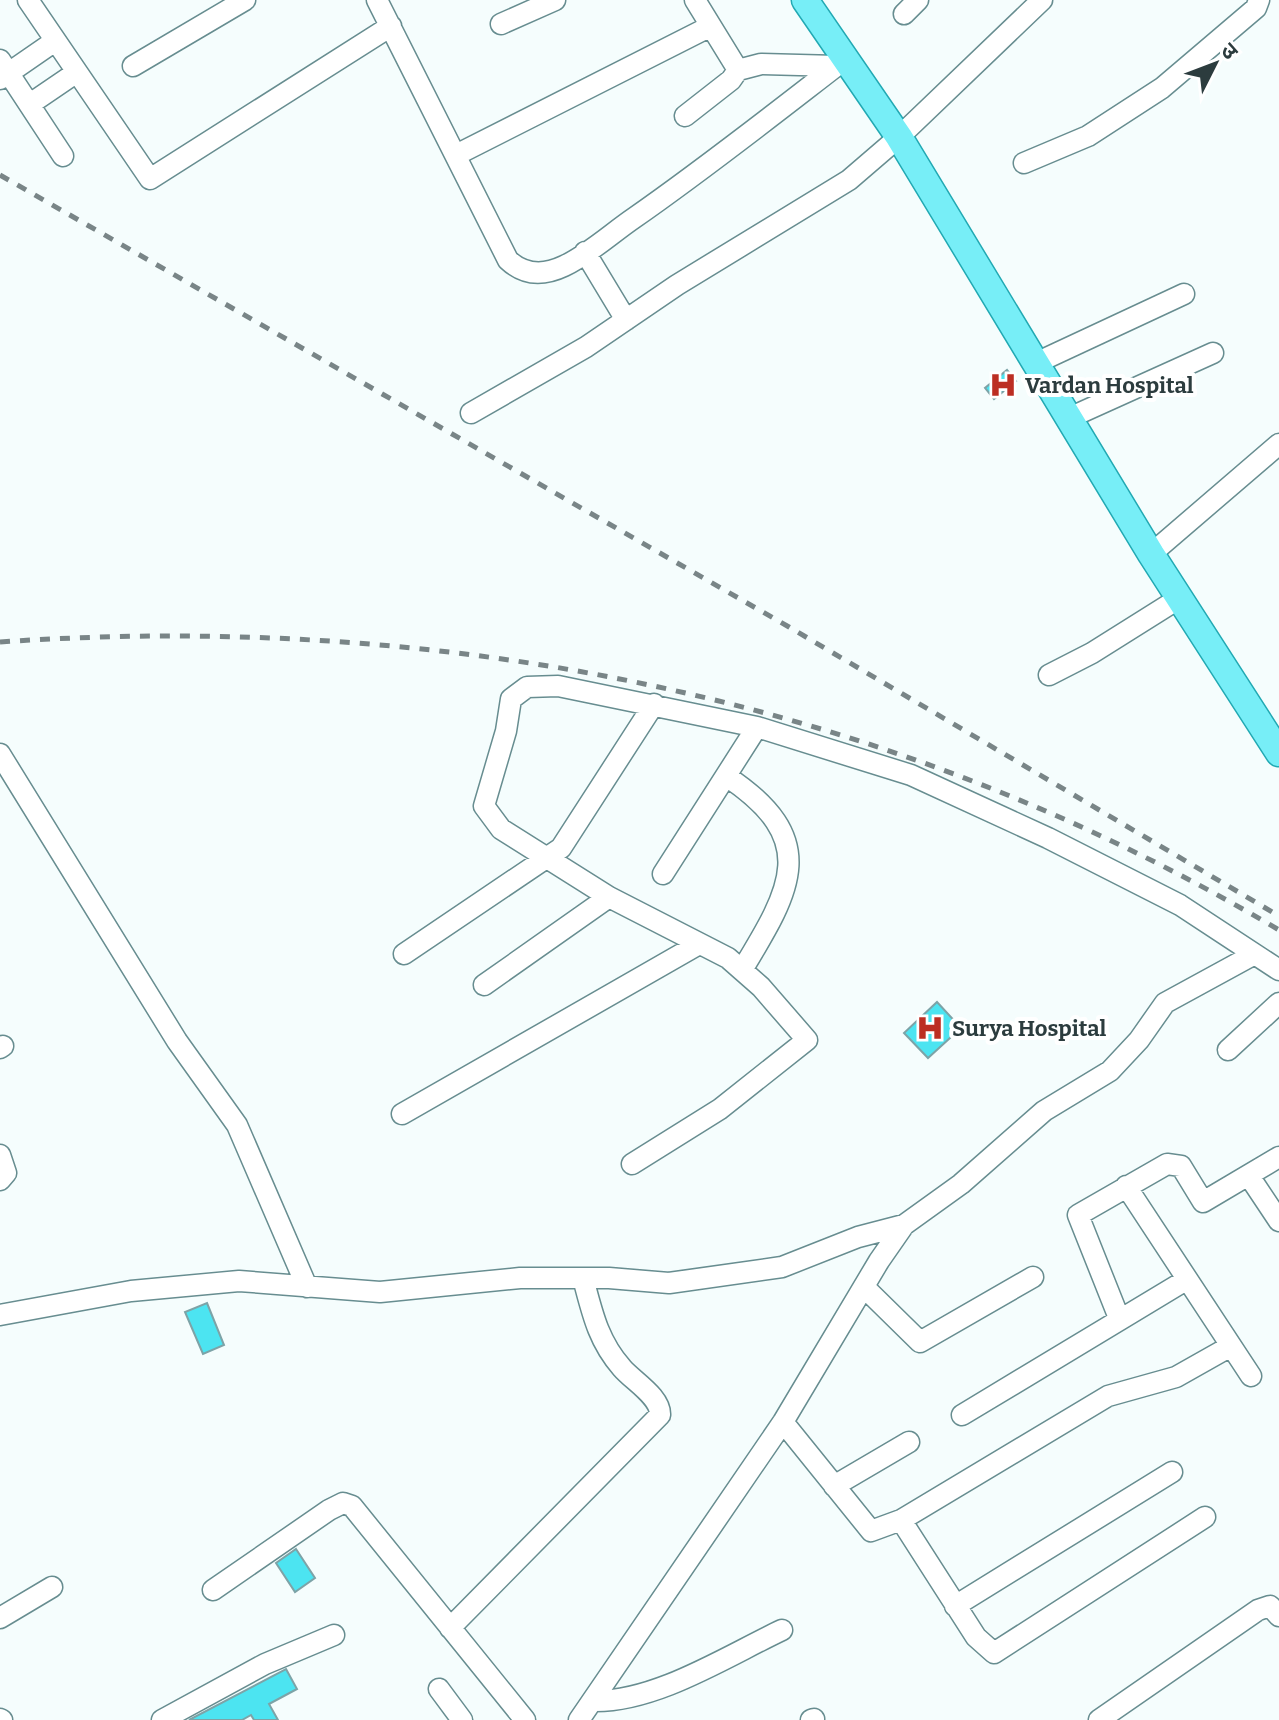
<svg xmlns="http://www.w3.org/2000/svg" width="1279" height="1720" font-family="Bitter,'Noto Sans Devanagari',serif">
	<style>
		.building { fill: #4ce4f1; stroke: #7da3a7; stroke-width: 2 }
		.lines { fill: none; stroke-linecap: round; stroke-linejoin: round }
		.minor-casing { stroke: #678d90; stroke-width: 23 }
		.major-casing { stroke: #22a9b3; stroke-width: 29 }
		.minor { stroke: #fff; stroke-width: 20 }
		.major { stroke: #77eef7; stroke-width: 26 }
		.rail { stroke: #798587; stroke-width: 5; stroke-dasharray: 10 10; stroke-linecap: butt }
		.labels { text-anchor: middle; stroke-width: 8; stroke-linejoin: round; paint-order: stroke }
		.poi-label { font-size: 22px; font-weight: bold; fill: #2c3c3e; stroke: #fff; text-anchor: start }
	</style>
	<rect width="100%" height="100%" fill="#f5fdfd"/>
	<path class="building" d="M 1007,370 L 1016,381 L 994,399 L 985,388 Z
		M 937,1002 L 961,1028 L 928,1058 L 904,1033 Z
		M 207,1303 L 224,1345 L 203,1354 L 185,1312 Z
		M 296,1549 L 315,1578 L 295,1592 L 276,1563 Z
		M 286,1669 L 297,1689 L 269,1704 L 278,1720 L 254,1720 L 251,1715 L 242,1720 L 189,1720 Z"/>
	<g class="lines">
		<g class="minor-casing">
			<path id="minor" d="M 28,0 L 150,179 L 391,26
				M 377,0 L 508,260 C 524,275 543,276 564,266 C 588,255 612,233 634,218 C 703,170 769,118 835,67
				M 904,14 L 918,0
				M 501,24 L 555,0
				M 0,60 L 63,156
				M 133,66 L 245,0
				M 738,70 L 761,64 L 837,66
				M 0,79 L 55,41
				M 30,104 L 77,72
				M 685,116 L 731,80 L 738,70 L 695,0
				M 456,155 L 709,27
				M 1024,163 L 1088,136 L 1162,88 L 1256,8 L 1259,0
				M 585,252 L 626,320
				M 1036,363 L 1184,294
				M 471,413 L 586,347 L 677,285 L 849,180 L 899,137 L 1042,0
				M 1069,418 L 1213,353
				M 1151,554 L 1279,444
				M 1049,675 L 1092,653 L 1178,599
				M 0,754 L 177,1041 L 237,1125 L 307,1287
				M 726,776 C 821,839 792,888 742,970
				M 663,874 L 757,727
				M 404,954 L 561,848 L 654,704
				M 484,985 L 609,897
				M 0,1048 L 3,1046
				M 1228,1050 L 1279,1003
				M 402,1114 L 699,944
				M 0,1155 L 6,1173 L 0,1180
				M 632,1164 L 720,1109 L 807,1040 L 761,987 L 728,958 L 609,897 L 501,829 L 484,806 L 506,731 L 511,699 L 527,687 L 558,686 L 757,727 L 911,775 L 1048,838 L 1180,905 L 1279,970
				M 1249,1176 L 1279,1221
				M 1126,1186 L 1251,1376
				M 864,1287 L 920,1342 L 1033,1277
				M 0,1315 L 131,1291 L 239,1281 L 380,1292 L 520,1278 L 609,1278 L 669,1283 L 782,1267 L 858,1237 L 904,1225
				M 1119,1318 L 1078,1215 L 1167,1164 L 1181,1166 L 1203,1202 L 1279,1157
				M 962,1415 L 1186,1280
				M 783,1422 L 871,1531 L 901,1520 L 1108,1396 L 1176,1377 L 1231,1346
				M 834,1486 L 909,1442
				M 901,1520 L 976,1637 L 994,1653 L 1205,1517
				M 213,1590 L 329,1510 L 343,1503 L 352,1506 L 525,1720
				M 955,1606 L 1172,1472
				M 0,1618 L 52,1587
				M 450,1628 L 660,1415 C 661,1397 633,1381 622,1368 C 598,1341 592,1312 583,1278
				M 439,1689 L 462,1720
				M 594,1701 C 656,1702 727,1656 782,1630
				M 0,1719 L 2,1720
				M 162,1720 L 265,1664 L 334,1635
				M 579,1720 L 783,1422 L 879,1261 L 904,1225 L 961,1184 L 1044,1111 L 1110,1071 L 1139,1040 L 1165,1003 L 1253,955
				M 811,1720 L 814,1719
				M 1099,1720 L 1258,1610 L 1270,1606 L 1279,1616"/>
		</g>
		<g class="major-casing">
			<path id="major" d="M 805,0 L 899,137 L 1151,554 L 1279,753"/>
		</g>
		<use href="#minor" class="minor"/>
		<use href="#major" class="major"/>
		<path class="rail" d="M 0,175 L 789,627 L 1279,916
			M 0,642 C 450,611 889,699 1279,930"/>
	</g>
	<defs>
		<g id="hospital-bare" transform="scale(2.16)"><path d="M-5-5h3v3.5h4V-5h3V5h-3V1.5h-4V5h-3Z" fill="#bc2e23" stroke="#fff" stroke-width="2.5" paint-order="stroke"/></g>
	</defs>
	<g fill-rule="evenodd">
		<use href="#hospital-bare" x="1003" y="385"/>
		<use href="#hospital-bare" x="930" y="1028"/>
	</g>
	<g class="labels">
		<g class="poi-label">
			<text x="1025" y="393">Vardan Hospital</text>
			<text x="952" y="1036">Surya Hospital</text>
		</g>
	</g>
	<g transform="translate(1215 64) rotate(48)" stroke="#ffffff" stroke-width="6" paint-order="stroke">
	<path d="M0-6L14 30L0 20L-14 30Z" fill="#2c3c3e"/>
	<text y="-12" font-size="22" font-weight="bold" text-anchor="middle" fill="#2c3c3e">उ</text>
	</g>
</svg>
